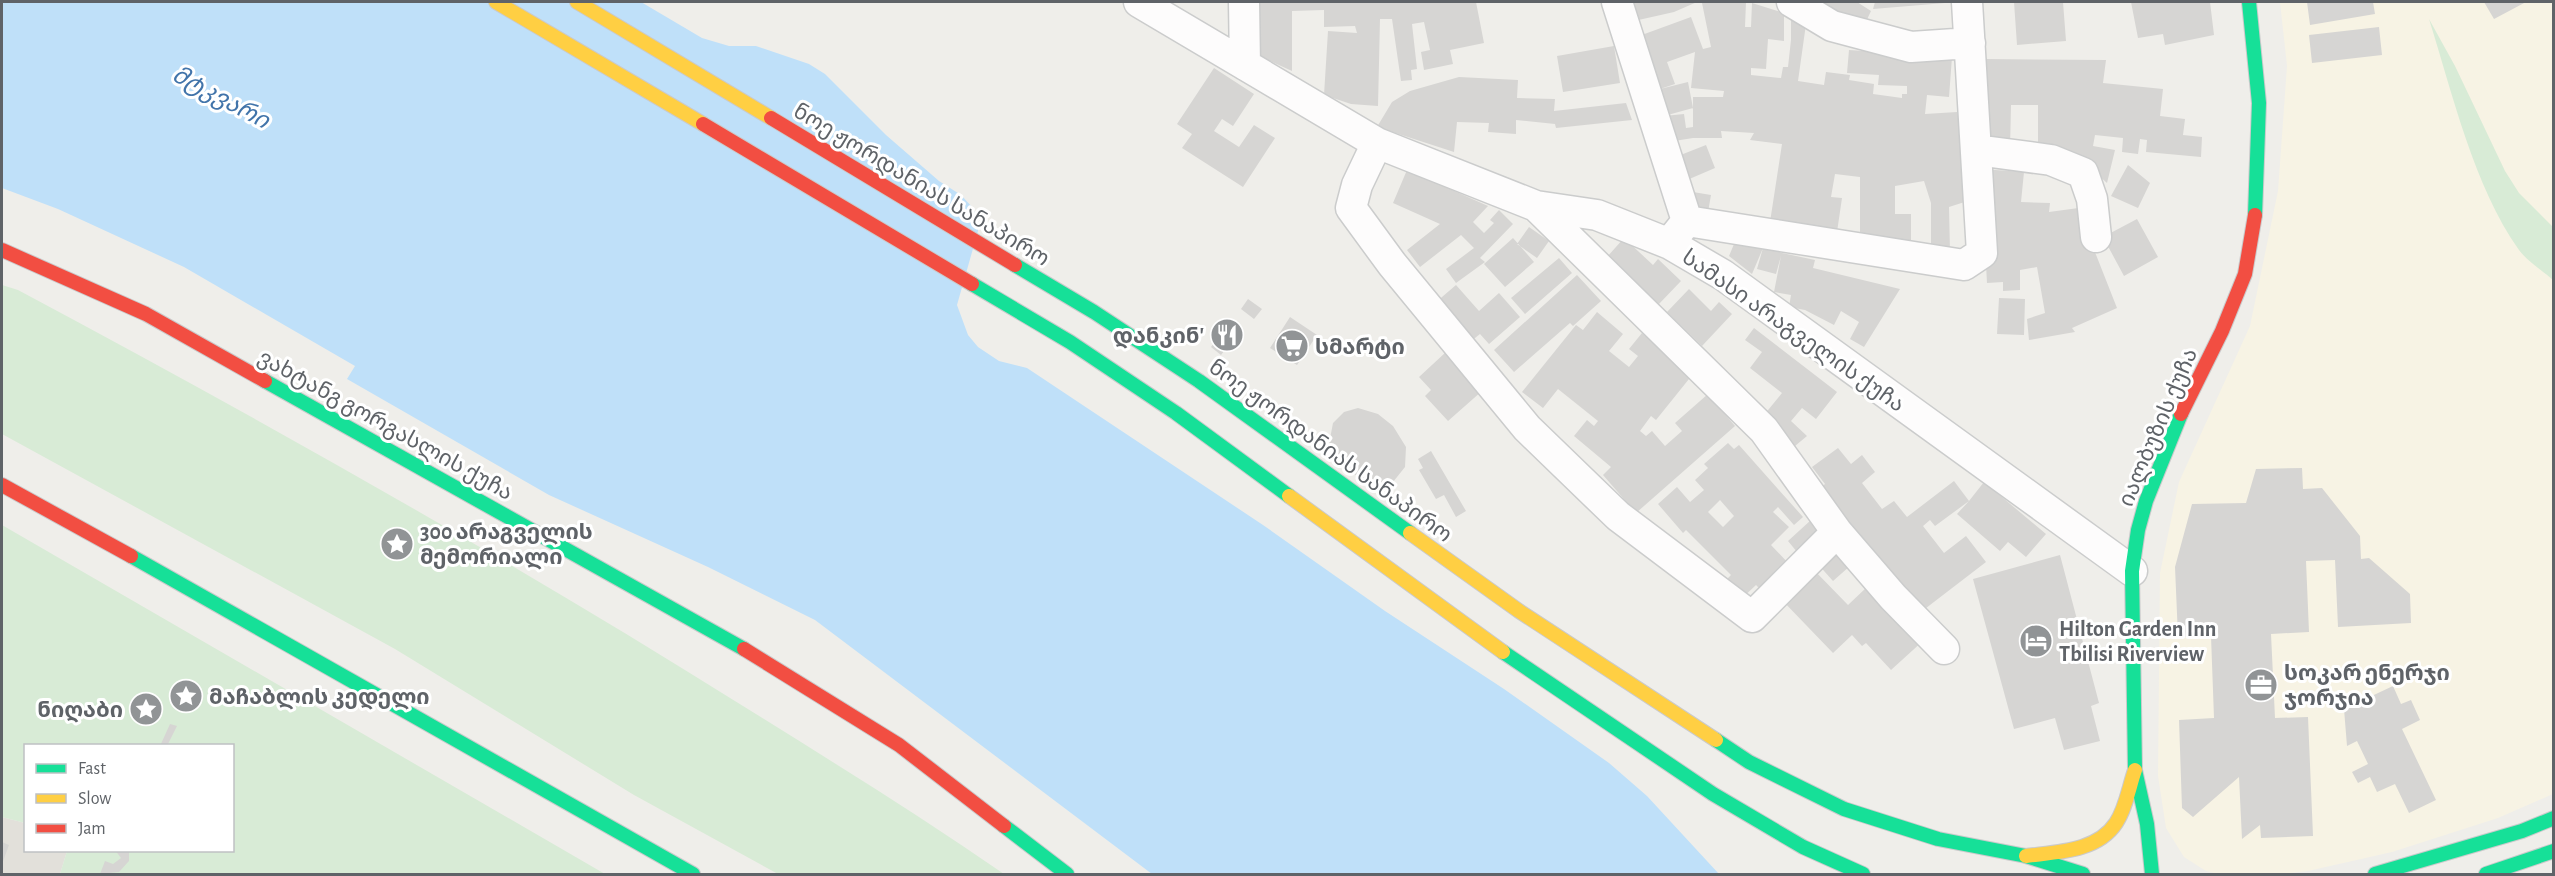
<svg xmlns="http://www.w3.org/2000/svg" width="2555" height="876" font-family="'Alegreya Sans','Noto Sans Georgian',sans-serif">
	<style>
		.commercial { fill: #f7f3e4 }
		.education { fill: #e2e0da }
		.green { fill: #d8ebd6 }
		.water { fill: #bfe0f9 }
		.building { fill: #d6d5d3; fill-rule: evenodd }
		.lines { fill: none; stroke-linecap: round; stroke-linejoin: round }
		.street-casing { stroke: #cbcccc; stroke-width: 33 }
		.fast-casing { stroke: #cacacb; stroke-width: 16 }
		.slow-casing { stroke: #cacacb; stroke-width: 16 }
		.jam-casing { stroke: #cacacb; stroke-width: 16 }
		.street { stroke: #fdfcfc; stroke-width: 30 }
		.fast { stroke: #16e098; stroke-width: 14 }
		.slow { stroke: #ffcf43; stroke-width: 14 }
		.jam { stroke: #f24e42; stroke-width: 14 }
		.labels { text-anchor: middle; stroke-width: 6; stroke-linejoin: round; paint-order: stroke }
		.street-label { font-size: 22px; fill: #5f6368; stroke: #fff }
		.poi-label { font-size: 22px; font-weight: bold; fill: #5f6368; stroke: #fff; text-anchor: start }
		.water-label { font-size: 24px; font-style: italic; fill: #4174aa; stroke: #fff }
	</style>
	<rect width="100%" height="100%" fill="#efeeea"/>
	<path class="commercial" d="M 2280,2 L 2553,2 L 2553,794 L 2498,818 L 2392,852 L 2308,871 L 2281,874 L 2218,874 L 2206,871 L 2184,857 L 2166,828 L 2158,776 L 2160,573 L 2179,482 L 2250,326 L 2278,191 L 2287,66 Z"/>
	<path class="education" d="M 2,817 L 25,823 L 26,850 L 67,851 L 60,874 L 2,874 Z"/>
	<path class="green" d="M 2429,19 L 2455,66 L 2505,171 L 2519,193 L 2553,227 L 2553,280 C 2543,271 2527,261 2519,250 C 2474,187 2452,92 2429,19 Z
		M 2,285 L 18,290 C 264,421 506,558 743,706 C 831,761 919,815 1004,874 L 778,874 L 634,795 L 395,649 L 2,434 Z
		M 2,525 L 605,874 L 60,874 L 67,851 L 232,850 L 232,746 L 26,746 L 25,823 L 2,817 Z"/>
	<path class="water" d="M 2,2 L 641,2 L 702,38 L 729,46 L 756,46 L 809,64 L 825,74 L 886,135 L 939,181 L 961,195 L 973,208 L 978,222 L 978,231 L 957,305 L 968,335 L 978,347 L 999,361 L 1027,368 L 1263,525 L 1385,611 L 1504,689 L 1609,763 L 1647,796 L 1719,874 L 1152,874 L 815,620 L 708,567 L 549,495 L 347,379 L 355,366 L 184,267 L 58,209 L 2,188 Z"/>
	<path class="building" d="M 1257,2 L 1476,2 L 1484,43 L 1450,50 L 1453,64 L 1424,70 L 1421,52 L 1430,50 L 1424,22 L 1412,24 L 1417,69 L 1411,70 L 1412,80 L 1401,81 L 1392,19 L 1380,19 L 1378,106 L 1351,104 L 1324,95 L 1328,31 L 1357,33 L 1355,26 L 1324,27 L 1324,10 L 1292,11 L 1292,71 L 1257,55 Z
		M 1630,2 L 1697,2 L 1674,12 L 1634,21 Z
		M 1712,2 L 1746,2 L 1745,27 L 1751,27 L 1752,3 L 1784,13 L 1784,41 L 1768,39 L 1766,69 L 1751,68 L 1751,75 L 1781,78 L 1783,67 L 1788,67 L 1791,40 L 1791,17 L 1806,24 L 1798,81 L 1824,85 L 1826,72 L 1850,75 L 1849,80 L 1874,84 L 1873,94 L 1902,98 L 1902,94 L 1907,94 L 1907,86 L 1878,85 L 1879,75 L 1847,73 L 1849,50 L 1952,57 L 1949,97 L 1927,95 L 1925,114 L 1957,112 L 1977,198 L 1949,207 L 1950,252 L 1931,252 L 1931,203 L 1924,181 L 1895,186 L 1895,214 L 1911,214 L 1911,244 L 1860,236 L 1860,177 L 1835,174 L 1831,197 L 1842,198 L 1837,232 L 1770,222 L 1782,144 L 1750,140 L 1754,133 L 1721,131 L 1722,138 L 1693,138 L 1668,142 L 1639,36 L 1691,17 L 1703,49 L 1711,47 L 1702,3 ZM 1695,52 L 1691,88 L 1724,91 L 1723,97 L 1693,97 L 1693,127 L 1686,128 L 1684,114 L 1664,116 L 1693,108 L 1688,82 L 1660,89 L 1675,84 L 1667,62 Z
		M 1809,2 L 1857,2 L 1871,11 L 1863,28 Z
		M 1875,2 L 1945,2 L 1945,3 L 1873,9 Z
		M 2014,2 L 2063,2 L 2066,41 L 2017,45 Z
		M 2131,2 L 2210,2 L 2214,35 L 2165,45 L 2163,34 L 2138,38 Z
		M 2307,2 L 2373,2 L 2375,14 L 2310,25 Z
		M 2484,2 L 2526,2 L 2494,19 Z
		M 2379,27 L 2382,55 L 2312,63 L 2309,35 Z
		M 1614,46 L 1620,83 L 1563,92 L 1557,56 Z
		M 1985,59 L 2106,60 L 2103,83 L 2163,89 L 2160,116 L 2185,119 L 2183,135 L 2202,137 L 2201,157 L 2146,152 L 2147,140 L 2140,139 L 2138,154 L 2122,152 L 2123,138 L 2095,135 L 2093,146 L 2115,150 L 2107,183 L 2089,167 L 2038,157 L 2038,105 L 2011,105 L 2010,149 L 1984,149 Z
		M 1214,68 L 1254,94 L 1233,126 L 1222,119 L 1214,131 L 1239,147 L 1254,125 L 1275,138 L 1243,187 L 1182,148 L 1192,134 L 1177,124 Z
		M 1459,77 L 1518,80 L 1517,98 L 1555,99 L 1554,111 L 1626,103 L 1632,120 L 1556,128 L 1555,124 L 1516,120 L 1516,134 L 1488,132 L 1489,123 L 1457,122 L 1454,152 L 1377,127 L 1392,102 L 1410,91 Z
		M 1706,145 L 1715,168 L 1687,180 L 1678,156 Z
		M 2128,165 L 2150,183 L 2138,208 L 2111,196 Z
		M 1981,169 L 2024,172 L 2021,202 L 2050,203 L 2049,212 L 2086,207 L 2091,242 L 2117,308 L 2072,328 L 2075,332 L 2029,340 L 2027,319 L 2045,313 L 2037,267 L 2020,270 L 2020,290 L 2003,291 L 2003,282 L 1987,283 Z
		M 1407,170 L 1488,206 L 1473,222 L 1484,233 L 1494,223 L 1490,220 L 1499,210 L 1513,224 L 1480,258 L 1485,262 L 1456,283 L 1446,269 L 1474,248 L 1461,235 L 1420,267 L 1407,250 L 1440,224 L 1393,203 Z
		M 1693,192 L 1711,195 L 1708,212 L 1690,208 Z
		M 2137,219 L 2158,257 L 2124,276 L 2103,237 Z
		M 1529,227 L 1549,241 L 1537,258 L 1517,244 Z
		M 1737,237 L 1782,253 L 1815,260 L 1813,268 L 1900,289 L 1864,347 L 1850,339 L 1859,322 L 1841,311 L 1834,325 L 1805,310 L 1789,307 L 1791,295 L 1774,292 L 1781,256 L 1776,274 L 1757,269 L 1763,248 L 1752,274 L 1729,256 Z
		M 1513,238 L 1534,262 L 1505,287 L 1484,264 Z
		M 1624,238 L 1653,265 L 1658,259 L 1681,281 L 1658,305 L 1607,257 Z
		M 1559,258 L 1572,273 L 1525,314 L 1511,298 Z
		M 1577,275 L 1601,301 L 1573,326 L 1570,323 L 1514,372 L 1494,350 Z
		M 1456,285 L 1479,311 L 1499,293 L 1520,317 L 1489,344 L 1480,334 L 1470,342 L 1435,303 Z
		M 1689,289 L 1711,311 L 1719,302 L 1732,314 L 1702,346 L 1667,312 Z
		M 1999,298 L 2025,299 L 2024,335 L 1997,334 Z
		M 1248,299 L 1262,309 L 1254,319 L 1241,309 Z
		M 1597,312 L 1623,334 L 1609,351 L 1629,367 L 1638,356 L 1629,349 L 1642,333 L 1693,374 L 1656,420 L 1651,416 L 1640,431 L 1646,436 L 1652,431 L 1665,446 L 1682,431 L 1675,423 L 1708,394 L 1735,426 L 1636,513 L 1603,475 L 1611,467 L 1574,436 L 1587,420 L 1594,426 L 1598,421 L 1558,389 L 1543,408 L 1522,392 L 1576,325 L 1583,330 Z
		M 1290,317 L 1317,335 L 1297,365 L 1270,348 Z
		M 1228,325 L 1238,333 L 1221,355 L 1211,347 Z
		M 1754,328 L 1837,392 L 1816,419 L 1802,408 L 1791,421 L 1807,436 L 1795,446 L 1764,415 L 1782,393 L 1750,368 L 1762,352 L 1745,340 Z
		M 1446,352 L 1482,391 L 1448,421 L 1425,396 L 1431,390 L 1419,377 Z
		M 1358,408 L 1378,414 L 1393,426 L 1406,447 L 1405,467 L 1393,482 L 1384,486 L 1373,486 L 1340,465 L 1329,444 L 1333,423 L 1344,412 Z
		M 1728,443 L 1734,449 L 1739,445 L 1803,517 L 1794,525 L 1778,507 L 1773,512 L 1789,527 L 1771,545 L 1790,565 L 1763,592 L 1756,585 L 1738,602 L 1721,585 L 1731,575 L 1686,530 L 1683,533 L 1658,504 L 1677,487 L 1690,502 L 1704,490 L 1695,480 L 1708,468 L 1704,464 ZM 1720,500 L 1734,516 L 1723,527 L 1708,512 Z
		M 1838,448 L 1851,464 L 1862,455 L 1875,472 L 1862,483 L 1882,509 L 1894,501 L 1907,517 L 1954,481 L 1969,501 L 1984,482 L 2046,534 L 2026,557 L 2008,542 L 2000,551 L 1957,514 L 1969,501 L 1935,526 L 1930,520 L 1923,526 L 1944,553 L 1966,536 L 1986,562 L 1917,615 L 1819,489 L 1825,484 L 1812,467 Z
		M 1431,451 L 1466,511 L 1456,517 L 1444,495 L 1436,499 L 1419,470 L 1423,468 L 1418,459 Z
		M 2302,468 L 2303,489 L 2322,488 L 2360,536 L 2361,559 L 2369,558 L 2410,594 L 2411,623 L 2338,627 L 2335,560 L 2306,561 L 2309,632 L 2271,634 L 2275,718 L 2308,717 L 2313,836 L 2261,838 L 2260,825 L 2242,839 L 2239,777 L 2193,817 L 2182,808 L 2179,720 L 2214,718 L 2211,636 L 2178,637 L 2175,567 L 2192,504 L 2246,503 L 2256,469 Z
		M 1811,520 L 1826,536 L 1802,558 L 1788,541 Z
		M 389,537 L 407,546 L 403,552 L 386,543 Z
		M 1833,548 L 1850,566 L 1833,581 L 1816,562 Z
		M 2060,555 L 2099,703 L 2091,706 L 2100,741 L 2064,750 L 2055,718 L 2014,729 L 1973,579 Z
		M 1812,568 L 1848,605 L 1867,587 L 1924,640 L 1891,670 L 1866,643 L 1862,646 L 1852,635 L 1833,653 L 1780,598 Z
		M 2393,686 L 2401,704 L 2411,700 L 2420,720 L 2402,729 L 2436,800 L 2409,813 L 2395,784 L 2377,792 L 2370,777 L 2358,783 L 2352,772 L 2368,764 L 2357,741 L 2347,746 L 2344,709 Z
		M 170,724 L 177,726 L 167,746 L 160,746 Z
		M 2,842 L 9,845 L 2,864 Z
		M 115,850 L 129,850 L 129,861 L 119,872 L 100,874 L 105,861 L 113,864 L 121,858 Z"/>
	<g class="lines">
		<g class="street-casing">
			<path id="street" d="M 1139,2 L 1377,143 L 1536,206 L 1597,215 L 1670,244 L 1723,275 L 2132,571
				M 1244,2 L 1245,65
				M 1617,2 L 1687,221 L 1675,236
				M 1792,2 L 1832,26 L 1911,47 L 1970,43
				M 1377,143 L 1357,185 L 1351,208 L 1392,264 L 1527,428 L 1618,516 L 1752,617 L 1837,532
				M 1976,150 L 2051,160 L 2083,173 L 2092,199 L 2096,237
				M 1536,206 L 1764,430 L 1837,532 L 1893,597 L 1944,649
				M 1687,221 L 1964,265 L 1982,253 L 1967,2"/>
		</g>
		<g class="fast-casing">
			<path id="fast" d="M 2249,2 L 2259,103 L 2255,215
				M 1015,265 L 1094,312 L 1199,381 L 1410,533
				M 972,284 L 1070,342 L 1176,413 L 1289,496
				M 265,381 L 744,649
				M 131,556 L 693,874
				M 1503,652 L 1713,794 L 1803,847 L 1863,874
				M 1716,740 L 1749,762 L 1844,809 L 1938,839 L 2026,856 L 2083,874
				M 1004,826 L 1067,874
				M 2152,874 L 2147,824 L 2135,770 L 2132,571 L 2138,530 L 2146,501 L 2181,414
				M 2375,874 L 2522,831 L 2554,818
				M 2486,874 L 2554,851"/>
		</g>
		<g class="slow-casing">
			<path id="slow" d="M 496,2 L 703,124
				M 577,2 L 771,118
				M 1289,496 L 1503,652
				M 1410,533 L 1519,611 L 1716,740
				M 2026,856 C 2056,852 2097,852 2116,823 C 2126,808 2129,787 2135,770"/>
		</g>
		<g class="jam-casing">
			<path id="jam" d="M 771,118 L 1015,265
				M 703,124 L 972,284
				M 2,250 L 146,314 L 265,381
				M 2181,414 L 2222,331 L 2245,274 L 2255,215
				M 2,485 L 131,556
				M 744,649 L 899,745 L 1004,826"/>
		</g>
		<use href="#street" class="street"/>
		<use href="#fast" class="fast"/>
		<use href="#slow" class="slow"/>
		<use href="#jam" class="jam"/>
	</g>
	<defs>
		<g id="restaurant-disc" transform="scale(1.725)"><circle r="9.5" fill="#919496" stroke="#fff"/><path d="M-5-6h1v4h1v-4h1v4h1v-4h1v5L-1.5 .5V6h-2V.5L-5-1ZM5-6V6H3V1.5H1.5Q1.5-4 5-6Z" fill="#fff"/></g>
		<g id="supermarket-disc" transform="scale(1.725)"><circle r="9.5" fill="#919496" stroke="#fff"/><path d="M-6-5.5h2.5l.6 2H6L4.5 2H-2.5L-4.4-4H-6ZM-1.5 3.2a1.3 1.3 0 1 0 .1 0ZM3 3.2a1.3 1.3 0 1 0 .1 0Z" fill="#fff"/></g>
		<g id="sight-disc" transform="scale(1.725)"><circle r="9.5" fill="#919496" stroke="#fff"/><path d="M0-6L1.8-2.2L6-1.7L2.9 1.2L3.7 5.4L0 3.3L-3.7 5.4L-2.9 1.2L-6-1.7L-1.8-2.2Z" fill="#fff"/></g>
		<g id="hotel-disc" transform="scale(1.725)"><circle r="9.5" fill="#919496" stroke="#fff"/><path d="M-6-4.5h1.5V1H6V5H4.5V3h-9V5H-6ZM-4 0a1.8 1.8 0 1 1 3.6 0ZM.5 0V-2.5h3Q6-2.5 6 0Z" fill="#fff"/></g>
		<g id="office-disc" transform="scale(1.725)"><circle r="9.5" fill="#919496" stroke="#fff"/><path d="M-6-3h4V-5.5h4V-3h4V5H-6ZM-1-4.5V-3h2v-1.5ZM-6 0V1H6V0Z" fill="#fff"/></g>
	</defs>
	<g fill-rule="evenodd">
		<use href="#restaurant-disc" x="1227" y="335"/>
		<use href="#supermarket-disc" x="1292" y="346"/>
		<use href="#sight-disc" x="397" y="544"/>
		<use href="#hotel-disc" x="2036" y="641"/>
		<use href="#office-disc" x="2261" y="685"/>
		<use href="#sight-disc" x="186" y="696"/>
		<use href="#sight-disc" x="146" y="709"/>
	</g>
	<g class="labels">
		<g class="street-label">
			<text transform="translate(922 184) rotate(31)" y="8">ნოე ჟორდანიას სანაპირო</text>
			<text transform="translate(1794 330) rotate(35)" y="8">სამასი არაგველის ქუჩა</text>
			<text transform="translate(386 424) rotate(29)" y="8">ვახტანგ გორგასლის ქუჩა</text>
			<text transform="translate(2157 427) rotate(-67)" y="8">იალბუზის ქუჩა</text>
			<text transform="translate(1331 450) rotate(36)" y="8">ნოე ჟორდანიას სანაპირო</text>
		</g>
		<g class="poi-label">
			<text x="1204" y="343" text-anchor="end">დანკინ'</text>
			<text x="1315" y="354">სმარტი</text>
			<text x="420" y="539">300 არაგველის<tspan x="420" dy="25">მემორიალი</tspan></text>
			<text x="2059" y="636">Hilton Garden Inn<tspan x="2059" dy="25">Tbilisi Riverview</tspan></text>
			<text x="2284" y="680">სოკარ ენერჯი<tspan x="2284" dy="25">ჯორჯია</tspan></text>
			<text x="209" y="704">მაჩაბლის კედელი</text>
			<text x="123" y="717" text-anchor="end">ნიღაბი</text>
		</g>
		<g class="water-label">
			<text transform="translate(221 97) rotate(28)" y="8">მტკვარი</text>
		</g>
	</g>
	<rect width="2555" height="876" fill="none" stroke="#5f6368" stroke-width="6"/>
	<rect x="24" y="744" width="210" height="108" fill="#ffffff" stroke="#bfc1c3" stroke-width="1.5"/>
	<rect x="36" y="764" width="30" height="9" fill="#16e098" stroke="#bfc1c3" stroke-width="1.5"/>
	<text x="78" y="774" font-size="18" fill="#5f6368">Fast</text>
	<rect x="36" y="794" width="30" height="9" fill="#ffcf43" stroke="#bfc1c3" stroke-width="1.5"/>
	<text x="78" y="804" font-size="18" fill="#5f6368">Slow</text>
	<rect x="36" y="824" width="30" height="9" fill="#f24e42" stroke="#bfc1c3" stroke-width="1.5"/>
	<text x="78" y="834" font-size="18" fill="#5f6368">Jam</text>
</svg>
